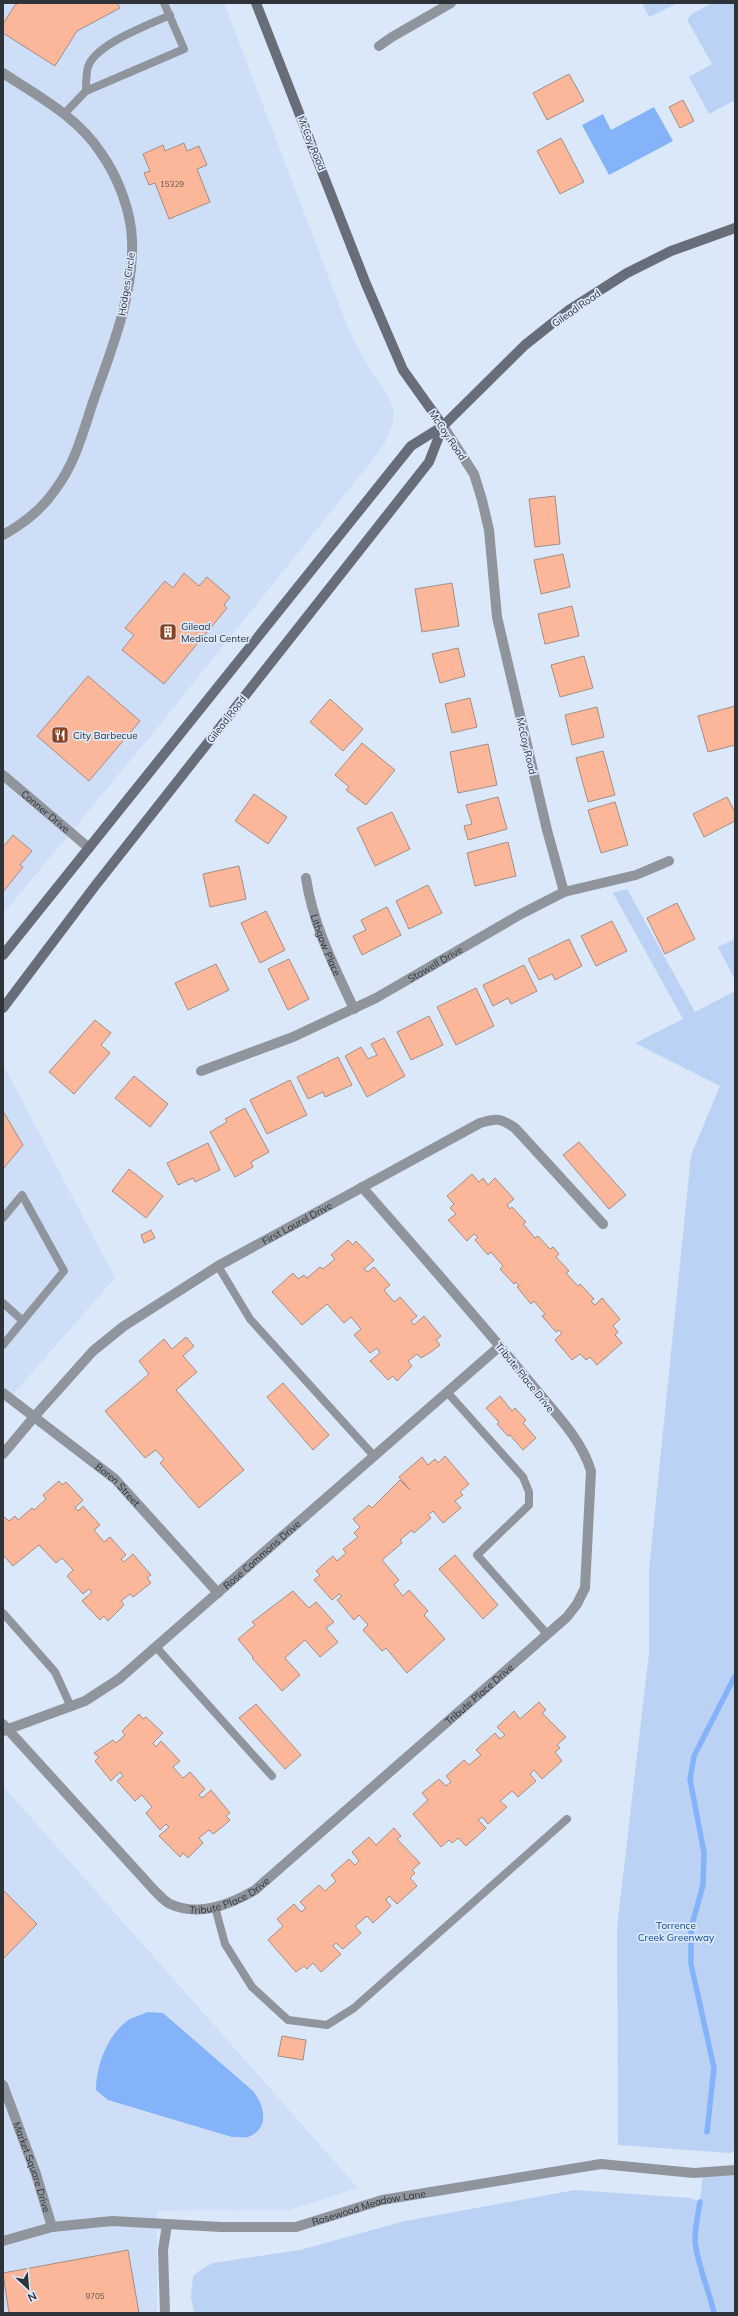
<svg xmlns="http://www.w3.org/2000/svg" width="738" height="2316" font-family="Mulish,sans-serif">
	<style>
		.built { fill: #cedef7 }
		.green { fill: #bbd2f5 }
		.water { fill: #84b3fa }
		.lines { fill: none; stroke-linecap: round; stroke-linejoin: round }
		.stream { stroke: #84b3fa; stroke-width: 5.5 }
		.building { fill: #fcb699; stroke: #a38e85 }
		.service { stroke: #90959d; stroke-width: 8 }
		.minor { stroke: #90959d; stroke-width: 10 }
		.secondary { stroke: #676e79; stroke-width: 10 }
		.labels { text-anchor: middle; stroke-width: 3.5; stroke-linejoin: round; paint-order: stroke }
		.number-label { font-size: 8px; fill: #625351 }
		.street-label { font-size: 10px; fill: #2e3239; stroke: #dbe8fa }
		.poi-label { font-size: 10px; fill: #2e3239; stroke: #dbe8fa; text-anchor: start }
		.park-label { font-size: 10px; fill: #094696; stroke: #dbe8fa }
	</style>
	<rect width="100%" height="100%" fill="#dbe8fa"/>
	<path class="built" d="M 3,3 L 224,3 L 348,328 L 367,365 L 386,392 L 394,409 L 393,422 L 386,441 L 371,462 L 158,727 L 3,914 Z
		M 3,1064 L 115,1278 L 3,1406 Z
		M 3,1786 L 358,2188 L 289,2210 L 157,2211 L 157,2313 L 3,2313 Z"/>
	<path class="green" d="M 642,3 L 678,3 L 649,17 Z
		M 712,3 L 735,3 L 735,103 L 733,101 L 709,114 L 689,77 L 712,64 L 687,20 L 692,14 Z
		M 627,889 L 695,1012 L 735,991 L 735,2151 L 730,2153 L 618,2145 L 617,1927 L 649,1653 L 649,1570 L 691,1155 L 720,1086 L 635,1043 L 683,1019 L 613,893 Z
		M 735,939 L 735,980 L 718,947 Z
		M 735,2170 L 735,2313 L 194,2313 L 191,2297 L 193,2276 L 203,2268 L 213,2263 L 300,2250 L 405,2221 L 575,2190 L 691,2198 L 700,2202 L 703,2173 Z"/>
	<path class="water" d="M 654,107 L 673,141 L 609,175 L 582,125 L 603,114 L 611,130 Z
		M 148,2012 L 163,2013 L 253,2091 C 264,2105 271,2128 248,2137 C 244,2138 237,2137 232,2137 L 108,2100 L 96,2090 C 96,2065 108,2033 130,2019 C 136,2016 143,2014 148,2012 Z"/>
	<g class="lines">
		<path class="stream" d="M 707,2132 L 714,2068 L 691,1964 L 691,1928 L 703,1885 L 704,1853 L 690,1779 L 694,1756 L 735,1676
			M 700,2202 C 698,2214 695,2228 695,2240 C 697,2265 709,2289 714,2313"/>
	</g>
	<path class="building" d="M 19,3 L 117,3 L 120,8 L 77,31 L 55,66 L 3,33 L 3,24 L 15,5 Z
		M 569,74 L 584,101 L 547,120 L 533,93 Z
		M 683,100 L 694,121 L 680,128 L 669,107 Z
		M 561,138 L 584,182 L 560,194 L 537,151 Z
		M 184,143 L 187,151 L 199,146 L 207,165 L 197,169 L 210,202 L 169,219 L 155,183 L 149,185 L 144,173 L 150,171 L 143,154 L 163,145 L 165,151 Z
		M 555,496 L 560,544 L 535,547 L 529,499 Z
		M 563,554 L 570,587 L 541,594 L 534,560 Z
		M 184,573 L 199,586 L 207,577 L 230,597 L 224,605 L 227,608 L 164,684 L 122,650 L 134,635 L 125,628 L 165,581 L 173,588 Z
		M 452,583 L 459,626 L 422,632 L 415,589 Z
		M 572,606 L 579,636 L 545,644 L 538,614 Z
		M 458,648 L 465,676 L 440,683 L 432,654 Z
		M 584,656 L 593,688 L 560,697 L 551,665 Z
		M 88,676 L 140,721 L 89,781 L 37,736 Z
		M 470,698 L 477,727 L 452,733 L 445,704 Z
		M 330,699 L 363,729 L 343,751 L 310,722 Z
		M 735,706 L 735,745 L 708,752 L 698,716 Z
		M 597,707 L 604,737 L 572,745 L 565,715 Z
		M 362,743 L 395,770 L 366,805 L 346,790 L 349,787 L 335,775 Z
		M 488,744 L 497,785 L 458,793 L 450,752 Z
		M 603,751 L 615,795 L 588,802 L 576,758 Z
		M 254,794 L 287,817 L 268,844 L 235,821 Z
		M 498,797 L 507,829 L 468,840 L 464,826 L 472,824 L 466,805 Z
		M 727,797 L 735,812 L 735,821 L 704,837 L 693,814 Z
		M 615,802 L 628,845 L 601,853 L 588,810 Z
		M 392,812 L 410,849 L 375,866 L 357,828 Z
		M 13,835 L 32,851 L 20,865 L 23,867 L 3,892 L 3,847 Z
		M 508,842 L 516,876 L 475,886 L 467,853 Z
		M 239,866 L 246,899 L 210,907 L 203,874 Z
		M 428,885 L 442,913 L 409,929 L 396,901 Z
		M 677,903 L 695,939 L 665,954 L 647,918 Z
		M 387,907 L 401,935 L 362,955 L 353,936 L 366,930 L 361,920 Z
		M 266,911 L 285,950 L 260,963 L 241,923 Z
		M 612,921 L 627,951 L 596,966 L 581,936 Z
		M 569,939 L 582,966 L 555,980 L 552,974 L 539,980 L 528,959 Z
		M 289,959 L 309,999 L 288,1010 L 268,969 Z
		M 216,964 L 229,990 L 188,1010 L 175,983 Z
		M 524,965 L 537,991 L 511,1004 L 508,998 L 493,1006 L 483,985 Z
		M 476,988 L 494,1026 L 456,1045 L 437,1007 Z
		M 429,1016 L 443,1045 L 411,1060 L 397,1032 Z
		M 95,1020 L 111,1033 L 101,1045 L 110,1053 L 74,1094 L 49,1072 Z
		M 384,1038 L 405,1076 L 367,1097 L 345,1056 L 361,1047 L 368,1059 L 377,1055 L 371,1044 Z
		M 338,1057 L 352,1085 L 325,1097 L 323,1092 L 308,1099 L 297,1077 Z
		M 134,1076 L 168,1104 L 150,1127 L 115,1098 Z
		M 290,1080 L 307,1115 L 267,1134 L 250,1100 Z
		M 245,1108 L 269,1152 L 251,1162 L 253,1167 L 235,1177 L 210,1132 L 227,1122 L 225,1119 Z
		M 3,1111 L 23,1145 L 3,1169 Z
		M 579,1142 L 626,1195 L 609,1209 L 563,1155 Z
		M 208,1143 L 220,1170 L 195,1182 L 193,1178 L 178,1185 L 167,1163 Z
		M 129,1169 L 163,1196 L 146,1218 L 112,1191 Z
		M 472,1174 L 479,1182 L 483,1178 L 488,1185 L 495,1178 L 514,1199 L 507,1205 L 510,1209 L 512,1207 L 526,1222 L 523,1224 L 535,1238 L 538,1236 L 550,1249 L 553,1247 L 559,1254 L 556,1257 L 569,1271 L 566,1273 L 578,1286 L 580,1284 L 594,1299 L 591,1301 L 595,1305 L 602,1298 L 620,1319 L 613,1326 L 618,1332 L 615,1335 L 622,1343 L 597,1365 L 590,1357 L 586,1360 L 580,1354 L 572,1360 L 555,1340 L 562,1333 L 559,1330 L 556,1332 L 542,1316 L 545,1314 L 534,1301 L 531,1304 L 517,1287 L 519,1286 L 516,1282 L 514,1284 L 500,1269 L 503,1266 L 491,1252 L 488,1255 L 475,1240 L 478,1237 L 474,1234 L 467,1241 L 448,1220 L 456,1214 L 450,1208 L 454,1204 L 447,1196 Z
		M 151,1230 L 155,1238 L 144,1243 L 141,1235 Z
		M 348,1240 L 353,1245 L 356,1241 L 374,1260 L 364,1269 L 368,1272 L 374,1267 L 390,1285 L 384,1290 L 394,1302 L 400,1297 L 417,1316 L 411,1321 L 414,1325 L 424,1316 L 441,1336 L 436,1340 L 440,1345 L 431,1352 L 421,1358 L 417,1354 L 408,1361 L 412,1366 L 397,1381 L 393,1376 L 388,1380 L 370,1361 L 380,1353 L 377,1348 L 370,1353 L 354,1335 L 361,1329 L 351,1317 L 344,1323 L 327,1304 L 302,1325 L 272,1292 L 293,1273 L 298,1279 L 304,1275 L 307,1278 L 320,1267 L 323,1269 L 335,1259 L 331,1255 Z
		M 186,1337 L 194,1346 L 183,1356 L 197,1372 L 176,1390 L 244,1470 L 199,1508 L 160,1463 L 164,1459 L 156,1450 L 145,1458 L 105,1411 L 149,1374 L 139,1361 L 164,1339 L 172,1349 Z
		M 283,1383 L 329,1435 L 313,1450 L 267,1397 Z
		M 500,1396 L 512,1411 L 515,1408 L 526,1420 L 523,1423 L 536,1438 L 523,1450 L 510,1435 L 508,1436 L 497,1424 L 499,1422 L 486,1408 Z
		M 445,1456 L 469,1484 L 460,1492 L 463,1495 L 455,1501 L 461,1508 L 443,1523 L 433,1511 L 428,1515 L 431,1518 L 414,1533 L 412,1530 L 400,1540 L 402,1543 L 382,1560 L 399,1580 L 394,1585 L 403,1596 L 409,1590 L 428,1611 L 424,1615 L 445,1639 L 407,1673 L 386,1648 L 382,1651 L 363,1630 L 368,1625 L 359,1615 L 354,1620 L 337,1600 L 342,1596 L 339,1594 L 332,1600 L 314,1580 L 320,1575 L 316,1571 L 333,1556 L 337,1561 L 346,1553 L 343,1549 L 358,1537 L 354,1533 L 360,1527 L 353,1519 L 369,1505 L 372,1508 L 400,1480 L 410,1490 L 399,1477 L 422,1457 L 428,1465 L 435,1459 L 438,1463 Z
		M 59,1481 L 62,1485 L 66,1482 L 83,1500 L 75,1508 L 78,1511 L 83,1506 L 100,1525 L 94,1530 L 104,1542 L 110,1537 L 126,1555 L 121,1559 L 124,1562 L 133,1554 L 151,1575 L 147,1578 L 151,1583 L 133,1597 L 130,1594 L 121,1601 L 124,1605 L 108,1621 L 104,1616 L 100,1620 L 82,1601 L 92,1592 L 89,1589 L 83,1594 L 67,1576 L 73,1570 L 62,1558 L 56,1563 L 39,1545 L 13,1566 L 3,1555 L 3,1516 L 9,1521 L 15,1516 L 18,1520 L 32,1508 L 34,1510 L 46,1499 L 43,1495 Z
		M 455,1555 L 498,1605 L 483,1619 L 439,1569 Z
		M 293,1591 L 309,1608 L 316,1602 L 334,1622 L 326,1628 L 338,1642 L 320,1657 L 305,1640 L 287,1656 L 285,1658 L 300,1675 L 282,1691 L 252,1658 L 253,1657 L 238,1639 L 255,1625 L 252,1622 Z
		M 539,1702 L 546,1710 L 542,1713 L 566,1737 L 557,1745 L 560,1748 L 555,1752 L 562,1761 L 542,1779 L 534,1770 L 530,1774 L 536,1781 L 518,1797 L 512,1791 L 500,1801 L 507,1807 L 488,1824 L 482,1817 L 478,1820 L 486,1828 L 466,1846 L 458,1838 L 452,1843 L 449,1840 L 441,1847 L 413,1814 L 428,1800 L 422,1793 L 439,1779 L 446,1786 L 451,1782 L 446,1776 L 464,1760 L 469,1765 L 481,1755 L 476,1750 L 495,1733 L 500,1739 L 505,1735 L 497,1727 L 514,1711 L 520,1719 Z
		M 256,1704 L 301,1755 L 285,1769 L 239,1718 Z
		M 139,1714 L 143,1719 L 146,1717 L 163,1733 L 153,1743 L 156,1747 L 161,1741 L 180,1761 L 173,1767 L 183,1778 L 190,1772 L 205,1789 L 199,1795 L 202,1798 L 211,1790 L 230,1813 L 226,1816 L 230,1820 L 221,1828 L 213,1834 L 209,1830 L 199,1838 L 203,1843 L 188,1858 L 183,1853 L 180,1857 L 159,1836 L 169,1827 L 166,1824 L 160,1830 L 146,1813 L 152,1807 L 142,1795 L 135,1801 L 117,1781 L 123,1776 L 120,1772 L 111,1781 L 95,1761 L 99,1757 L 94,1753 L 113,1740 L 116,1743 L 125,1735 L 122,1731 Z
		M 394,1828 L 401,1836 L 397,1839 L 420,1863 L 412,1870 L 415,1873 L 410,1878 L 417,1886 L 397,1904 L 389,1896 L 386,1900 L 391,1906 L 373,1923 L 367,1916 L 355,1926 L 361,1933 L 343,1949 L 336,1943 L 333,1946 L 341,1954 L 321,1972 L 313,1963 L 307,1969 L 304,1966 L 296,1972 L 268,1940 L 283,1926 L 277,1919 L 294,1904 L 301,1912 L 306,1908 L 300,1902 L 319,1885 L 325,1891 L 336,1881 L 331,1875 L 349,1859 L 355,1865 L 359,1861 L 352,1852 L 369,1837 L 376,1845 Z
		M 3,1890 L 37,1924 L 3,1959 Z
		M 282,2036 L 306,2040 L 303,2060 L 278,2056 Z
		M 128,2250 L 139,2313 L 9,2313 L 3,2273 Z"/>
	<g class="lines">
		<path class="service" d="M 86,91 C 86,84 86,74 88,67 C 95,44 149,25 170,15
			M 64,114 L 86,91 L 184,49 L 164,3
			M 3,1218 L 22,1195 L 64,1271 L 3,1345
			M 218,1266 L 250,1319 L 374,1456
			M 3,1303 L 23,1321
			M 447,1392 L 523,1477 L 529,1492 L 529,1505 L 477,1555 L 547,1634
			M 3,1613 L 55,1672 L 71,1707
			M 156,1647 L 272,1776
			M 215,1907 L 225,1944 L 252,1987 L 288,2020 L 327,2025 L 354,2008 L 567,1819"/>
		<g class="minor">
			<path d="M 379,46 L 392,37 L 451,3"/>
			<path d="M 3,73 C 38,96 78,117 101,153 C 118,177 131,211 132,240 C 134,296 111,350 93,402 C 83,432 75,464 55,490 C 42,509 23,524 3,535"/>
			<path d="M 443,426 L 474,474 L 482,500 L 489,530 L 497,617 L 547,830 L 564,892"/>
			<path id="s1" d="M 3,775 L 89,848"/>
			<path id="s2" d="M 306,878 C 313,925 334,966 354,1009"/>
			<path id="s3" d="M 201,1071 L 293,1037 L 376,998 L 521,914 L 564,892 L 636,875 L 669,861"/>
			<path id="s4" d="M 3,1393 L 115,1479 L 218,1593"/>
			<path id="s5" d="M 3,1454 L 34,1417 L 93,1351 L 124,1326 L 218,1266 L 480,1123 C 497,1118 500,1118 515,1128 L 603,1224"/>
			<path id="s6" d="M 3,1724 L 154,1890 C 159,1895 164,1901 170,1904 C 199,1917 229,1905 255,1890 L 567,1617 L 577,1604 L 585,1588 L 591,1471 C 581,1438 554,1412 533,1386 C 478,1319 420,1253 362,1187"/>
			<path id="s7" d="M 3,1731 L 85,1701 L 119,1679 L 500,1346"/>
			<path id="s8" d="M 3,2085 L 36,2174 L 52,2227"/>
			<path id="s9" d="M 3,2241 L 52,2227 L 112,2221 L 221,2227 L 296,2227 L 382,2200 L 601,2164 L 694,2173 L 735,2170"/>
			<path d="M 165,2313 L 163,2250 L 167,2225"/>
		</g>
		<path class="secondary" d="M 256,3 L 366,284 L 403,370 L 443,426
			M 3,955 L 411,446 L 443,426 L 525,345 L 569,310 L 627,273 L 671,251 L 735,228
			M 3,1008 L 95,886 L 429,462 L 443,426"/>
	</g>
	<defs>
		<g id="building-square" transform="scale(0.9)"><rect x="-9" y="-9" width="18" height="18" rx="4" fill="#884020" stroke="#dbe8fa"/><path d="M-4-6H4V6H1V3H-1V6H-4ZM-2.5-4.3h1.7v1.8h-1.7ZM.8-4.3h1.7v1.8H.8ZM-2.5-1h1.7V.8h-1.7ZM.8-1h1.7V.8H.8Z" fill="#fff"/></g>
		<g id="restaurant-square" transform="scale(0.9)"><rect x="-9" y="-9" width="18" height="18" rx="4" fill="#884020" stroke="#dbe8fa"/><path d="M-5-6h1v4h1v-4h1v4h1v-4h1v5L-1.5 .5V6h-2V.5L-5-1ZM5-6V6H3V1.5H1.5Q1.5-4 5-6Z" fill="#fff"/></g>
	</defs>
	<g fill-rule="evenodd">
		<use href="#building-square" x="168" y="632"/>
		<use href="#restaurant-square" x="60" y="735"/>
	</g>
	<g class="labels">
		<g class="number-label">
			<text x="172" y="187">15329</text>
			<text x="95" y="2299">9705</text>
		</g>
		<g class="street-label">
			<text transform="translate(312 143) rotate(68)" y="4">McCoy Road</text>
			<text transform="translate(126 284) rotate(-81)" y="4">Hodges Circle</text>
			<text transform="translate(576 308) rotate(-35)" y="4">Gilead Road</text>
			<text transform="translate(448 435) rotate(56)" y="4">McCoy Road</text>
			<text transform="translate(226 719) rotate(-52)" y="4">Gilead Road</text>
			<text transform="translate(527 746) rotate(77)" y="4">McCoy Road</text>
			<text dy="4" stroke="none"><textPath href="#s1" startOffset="56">Conner Drive</textPath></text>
			<text dy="4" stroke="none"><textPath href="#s2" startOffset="70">Lithgow Place</textPath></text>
			<text dy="4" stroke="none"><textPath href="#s3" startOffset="258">Stawell Drive</textPath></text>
			<text dy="4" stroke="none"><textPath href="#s5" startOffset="378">First Laurel Drive</textPath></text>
			<text transform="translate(525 1377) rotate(51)" y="4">Tribute Place Drive</text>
			<text dy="4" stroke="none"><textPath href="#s4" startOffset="147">Boren Street</textPath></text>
			<text dy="4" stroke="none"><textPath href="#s7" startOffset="317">Rose Commons Drive</textPath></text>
			<text dy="4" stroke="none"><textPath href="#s6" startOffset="633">Tribute Place Drive</textPath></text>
			<text dy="4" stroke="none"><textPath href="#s6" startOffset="309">Tribute Place Drive</textPath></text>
			<text dy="4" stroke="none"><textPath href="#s8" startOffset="87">Market Square Drive</textPath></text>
			<text dy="4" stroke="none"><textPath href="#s9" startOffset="371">Rosewood Meadow Lane</textPath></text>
		</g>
		<g class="poi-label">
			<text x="181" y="630">Gilead<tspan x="181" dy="12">Medical Center</tspan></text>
			<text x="73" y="739">City Barbecue</text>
		</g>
		<g class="park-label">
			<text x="676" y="1929">Torrence<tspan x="676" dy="12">Creek Greenway</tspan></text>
		</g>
	</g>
	<rect width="738" height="2316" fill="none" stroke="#2e3239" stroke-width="8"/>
	<g transform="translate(28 2288) rotate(154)" stroke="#dbe8fa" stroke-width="3" paint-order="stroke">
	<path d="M0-3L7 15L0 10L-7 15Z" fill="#2e3239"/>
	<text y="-6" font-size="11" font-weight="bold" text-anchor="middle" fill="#2e3239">N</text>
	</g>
</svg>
